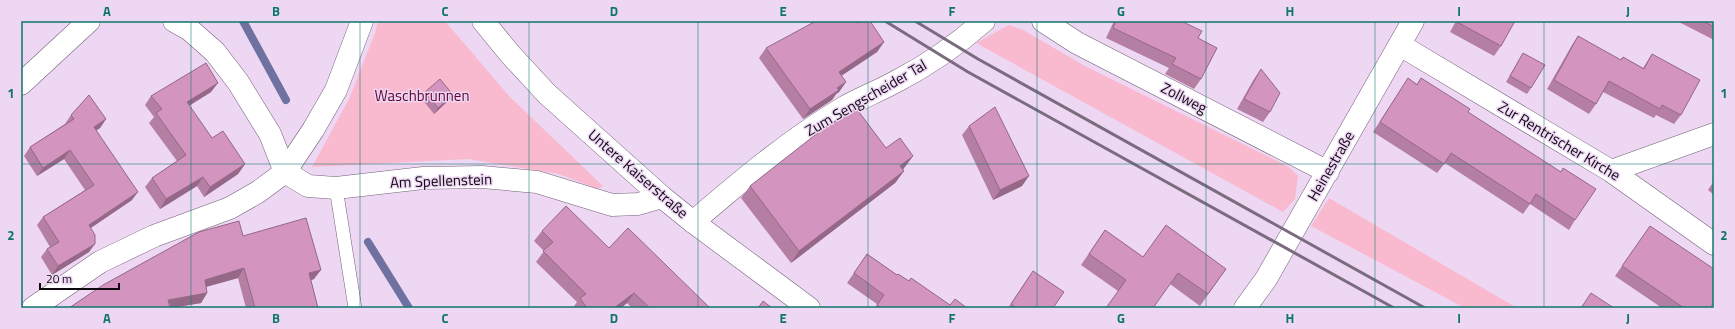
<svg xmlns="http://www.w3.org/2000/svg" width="1735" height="329" font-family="'Titillium Web',sans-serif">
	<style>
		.green { fill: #f9b9ce }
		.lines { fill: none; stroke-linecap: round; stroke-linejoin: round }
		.stream { stroke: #6f71a0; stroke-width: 8 }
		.lane-casing { stroke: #736078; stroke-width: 14 }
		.street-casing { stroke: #736078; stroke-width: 23 }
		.secondary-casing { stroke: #736078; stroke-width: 23 }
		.lane { stroke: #fff; stroke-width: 13 }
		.street { stroke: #fff; stroke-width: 22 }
		.secondary { stroke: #fff; stroke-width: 22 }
		.rail { stroke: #7a6c7e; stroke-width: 3 }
		.wall { fill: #b57fa4 }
		.shaded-wall { fill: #946886 }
		.building { fill: #d394bf; stroke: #946886 }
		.grid { fill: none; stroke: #0f766e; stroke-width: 1; stroke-opacity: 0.55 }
		.labels { text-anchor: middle; stroke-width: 3; stroke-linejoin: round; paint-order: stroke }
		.park-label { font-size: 15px; fill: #5e0432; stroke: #edd7f3 }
		.street-label { font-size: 15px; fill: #100912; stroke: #edd7f3 }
		.neatline { fill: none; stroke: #0f766e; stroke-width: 1.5 }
		.grid-label { font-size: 13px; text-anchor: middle; font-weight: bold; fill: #0f766e }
	</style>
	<rect width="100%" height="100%" fill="#edd7f3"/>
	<path class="green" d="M 378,21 L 445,21 L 509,96 L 603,186 L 598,189 L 559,174 L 468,159 L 312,167 L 349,99 L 375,33 Z
		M 1009,25 L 1023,30 L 1085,66 L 1289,167 L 1298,176 L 1295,199 L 1283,212 L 976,43 Z
		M 1329,198 L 1517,308 L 1465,308 L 1311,226 Z"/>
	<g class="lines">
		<path class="stream" d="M 243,21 L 286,100
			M 368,242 L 409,308"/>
		<g class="lane-casing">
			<path id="lane" d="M 336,188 L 355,308"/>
		</g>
		<g class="street-casing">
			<path id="street" d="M 174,21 L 190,30 L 215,52 L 238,82 L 270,134 L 285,172
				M 1043,21 L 1077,43 L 1328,172
				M 1400,45 L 1611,171 L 1714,244
				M 1611,171 L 1714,134
				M 693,222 C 741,181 788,141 843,108 C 860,98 879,91 897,81 C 928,65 958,44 984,21
				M 1245,308 L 1266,279 L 1413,21"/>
		</g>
		<g class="secondary-casing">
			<path id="secondary" d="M 483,21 L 510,54 L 547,94 L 662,197 L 693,222 L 809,308
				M 21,84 L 89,21
				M 285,172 L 308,186 L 336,188 L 423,178 L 482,177 L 537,182 L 612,205 L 638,204 L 662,197
				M 33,308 L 100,262 L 154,236 L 230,208 L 258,192 L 285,172 L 313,130 L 336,90 L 362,21"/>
		</g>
		<use href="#lane" class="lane"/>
		<use href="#street" class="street"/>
		<use href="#secondary" class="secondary"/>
		<path class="rail" d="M 885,21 L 968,72 L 1394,308
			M 915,21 L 978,59 L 1425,308"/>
	</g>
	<path class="wall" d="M 1114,21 L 1181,21 L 1198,38 L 1201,79 L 1194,89 L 1165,74 L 1169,68 L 1106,38 Z
		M 1456,21 L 1515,21 L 1501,46 L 1494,56 L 1450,32 Z
		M 1677,21 L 1714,21 L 1714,40 Z
		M 857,23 L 884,42 L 877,52 L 841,76 L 846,82 L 839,92 L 836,94 L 832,100 L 803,119 L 759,58 L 766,48 Z
		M 1578,36 L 1620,60 L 1623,57 L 1643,68 L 1652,54 L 1681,115 L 1674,124 L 1656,115 L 1654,118 L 1603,92 L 1596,104 L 1589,114 L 1547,89 L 1572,45 Z
		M 1523,53 L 1531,88 L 1527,94 L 1506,82 Z
		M 1261,69 L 1270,112 L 1263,122 L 1237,109 L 1254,79 Z
		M 1408,78 L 1417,84 L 1421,78 L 1468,112 L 1575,220 L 1569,230 L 1530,204 L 1523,214 L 1445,163 L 1437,173 L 1373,132 Z
		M 211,92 L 189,106 L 212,138 L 245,164 L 238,174 L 204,197 L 197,186 L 160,209 L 145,187 L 152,178 L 177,161 L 149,123 L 154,117 L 145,105 L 151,96 Z
		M 425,92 L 453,95 L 449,100 L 434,114 L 421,98 Z
		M 71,115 L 106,119 L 100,128 L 96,130 L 132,200 L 91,228 L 89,252 L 52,275 L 41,257 L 47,249 L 50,247 L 37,225 L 43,217 L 85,190 L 64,159 L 37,176 L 24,156 L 30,147 L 65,124 Z
		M 969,126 L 1022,186 L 993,200 L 962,135 Z
		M 886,148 L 913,156 L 904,168 L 903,170 L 904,171 L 895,183 L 791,263 L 741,198 L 750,186 Z
		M 1714,181 L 1714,195 L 1708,190 Z
		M 1650,226 L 1710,308 L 1662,308 L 1615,276 Z
		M 1105,230 L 1143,257 L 1226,269 L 1200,306 L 1170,284 L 1118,291 L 1081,265 Z
		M 542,231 L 609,248 L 710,308 L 632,308 L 627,303 L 621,308 L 573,308 L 577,302 L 536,262 L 544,251 L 534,241 Z
		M 243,236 L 314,279 L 311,280 L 318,308 L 246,308 L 238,278 L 206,287 L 207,293 L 201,303 L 171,308 Z
		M 867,254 L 897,275 L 909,281 L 950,305 L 967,308 L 875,308 L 877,304 L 847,283 Z
		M 1033,271 L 1053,308 L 1008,308 L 1026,281 Z"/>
	<path class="shaded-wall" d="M 884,42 L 877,52 L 832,82 L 839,72 Z
		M 846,82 L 839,92 L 836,94 L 832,100 L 803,119 L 810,109 Z
		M 218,83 L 211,92 L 180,111 L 187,102 Z
		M 453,95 L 449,100 L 434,114 L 438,108 Z
		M 106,119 L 100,128 L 88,136 L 94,127 Z
		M 70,150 L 64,159 L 37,176 L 43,168 Z
		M 913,156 L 904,168 L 891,178 L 900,166 Z
		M 245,164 L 238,174 L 204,197 L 210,187 Z
		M 904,171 L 895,183 L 791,263 L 799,251 Z
		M 1029,176 L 1022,186 L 993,200 L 1000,190 Z
		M 203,177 L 197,186 L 160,209 L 166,199 Z
		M 138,192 L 132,200 L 83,233 L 89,225 Z
		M 95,244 L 89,252 L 52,275 L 58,266 Z
		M 244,268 L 238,278 L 198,289 L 205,280 Z
		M 321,270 L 314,279 L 302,283 L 309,273 Z
		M 207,293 L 201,303 L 171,308 L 168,300 Z
		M 634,293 L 627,303 L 621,308 L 614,308 Z"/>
	<path class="building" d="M 816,21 L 855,21 L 857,23 L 860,21 L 870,21 L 884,42 L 839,72 L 846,82 L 837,88 L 839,90 L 810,109 L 766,48 Z
		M 1116,21 L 1181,21 L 1202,31 L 1198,38 L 1217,48 L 1201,79 L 1172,64 L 1176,58 L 1113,28 Z
		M 1458,21 L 1515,21 L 1501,46 L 1457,22 Z
		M 1703,21 L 1714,21 L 1714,27 Z
		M 1578,36 L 1621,60 L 1623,57 L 1644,69 L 1652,54 L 1700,80 L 1681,115 L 1662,105 L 1660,109 L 1609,81 L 1596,104 L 1554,80 Z
		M 1523,53 L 1545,65 L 1531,88 L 1510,76 Z
		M 206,63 L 218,83 L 187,102 L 212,138 L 223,131 L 245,164 L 210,187 L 203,177 L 166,199 L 152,178 L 186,155 L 156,113 L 162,109 L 151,96 Z
		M 1261,69 L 1280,93 L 1270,112 L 1244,99 Z
		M 1408,78 L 1417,85 L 1421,78 L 1470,109 L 1468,112 L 1561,172 L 1563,168 L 1596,189 L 1575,220 L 1536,194 L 1530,204 L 1451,153 L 1444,164 L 1380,122 Z
		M 440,79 L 453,95 L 438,108 L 425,92 Z
		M 89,95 L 106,119 L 94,127 L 138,192 L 89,225 L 95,235 L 95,244 L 58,266 L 47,249 L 59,242 L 43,217 L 94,185 L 70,150 L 43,168 L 30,147 L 74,119 L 71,115 Z
		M 995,107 L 1029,176 L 1000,190 L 969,126 Z
		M 856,108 L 886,148 L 900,138 L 913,156 L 900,166 L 904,171 L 799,251 L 750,186 L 824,128 Z
		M 566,206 L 609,248 L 628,228 L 710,308 L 650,308 L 634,293 L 614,308 L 587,308 L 580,298 L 586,294 L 543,251 L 553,242 L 542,231 Z
		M 306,218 L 321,270 L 309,273 L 318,308 L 255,308 L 244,268 L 205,280 L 207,293 L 168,300 L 170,308 L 69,308 L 103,285 L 199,232 L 239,221 L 243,236 Z
		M 1166,225 L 1226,269 L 1208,294 L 1178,273 L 1153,308 L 1106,308 L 1126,280 L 1089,254 L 1105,230 L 1143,257 Z
		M 1650,226 L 1714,269 L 1714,302 L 1710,308 L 1684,308 L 1622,266 Z
		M 867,254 L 897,275 L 898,274 L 909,281 L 911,278 L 950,305 L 955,299 L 967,308 L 881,308 L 877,305 L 884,295 L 854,273 Z
		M 1033,271 L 1064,292 L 1053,308 L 1016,308 L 1011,304 Z
		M 1591,293 L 1614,308 L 1581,308 Z
		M 763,301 L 772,308 L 758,308 Z"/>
	<path class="grid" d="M 191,21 L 191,308M 360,21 L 360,308M 529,21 L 529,308M 698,21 L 698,308M 868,21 L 868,308M 1037,21 L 1037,308M 1206,21 L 1206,308M 1375,21 L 1375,308M 1544,21 L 1544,308M 21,164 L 1714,164"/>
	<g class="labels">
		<g class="park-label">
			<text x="422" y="101">Waschbrunnen</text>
		</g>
		<g class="street-label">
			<text transform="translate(866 98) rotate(-30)" y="5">Zum Sengscheider Tal</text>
			<text transform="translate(1184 98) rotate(27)" y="5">Zollweg</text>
			<text transform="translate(1559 141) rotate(31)" y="5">Zur Rentrischer Kirche</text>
			<text transform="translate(1331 166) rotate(-60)" y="5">Heinestraße</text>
			<text transform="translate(638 174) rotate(41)" y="5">Untere Kaiserstraße</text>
			<text transform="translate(441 181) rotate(-2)" y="5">Am Spellenstein</text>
		</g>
	</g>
	<rect width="1735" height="329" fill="none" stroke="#edd7f3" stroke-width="44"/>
	<path d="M40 283v6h79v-6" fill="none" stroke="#100912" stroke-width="2"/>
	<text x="46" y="283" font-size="12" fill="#100912" stroke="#edd7f3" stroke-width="3" paint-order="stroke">20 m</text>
	<rect x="22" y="22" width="1691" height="285" class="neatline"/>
	<g class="grid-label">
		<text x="107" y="16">A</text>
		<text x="276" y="16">B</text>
		<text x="445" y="16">C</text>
		<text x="614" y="16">D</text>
		<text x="783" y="16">E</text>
		<text x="952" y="16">F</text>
		<text x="1121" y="16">G</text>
		<text x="1290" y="16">H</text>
		<text x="1459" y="16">I</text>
		<text x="1628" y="16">J</text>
		<text x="11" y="98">1</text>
		<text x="1724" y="98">1</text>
		<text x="11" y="240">2</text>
		<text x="1724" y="240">2</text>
		<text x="107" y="323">A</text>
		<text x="276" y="323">B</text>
		<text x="445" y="323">C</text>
		<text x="614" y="323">D</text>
		<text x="783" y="323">E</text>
		<text x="952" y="323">F</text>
		<text x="1121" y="323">G</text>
		<text x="1290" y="323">H</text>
		<text x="1459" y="323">I</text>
		<text x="1628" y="323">J</text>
	</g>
</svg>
